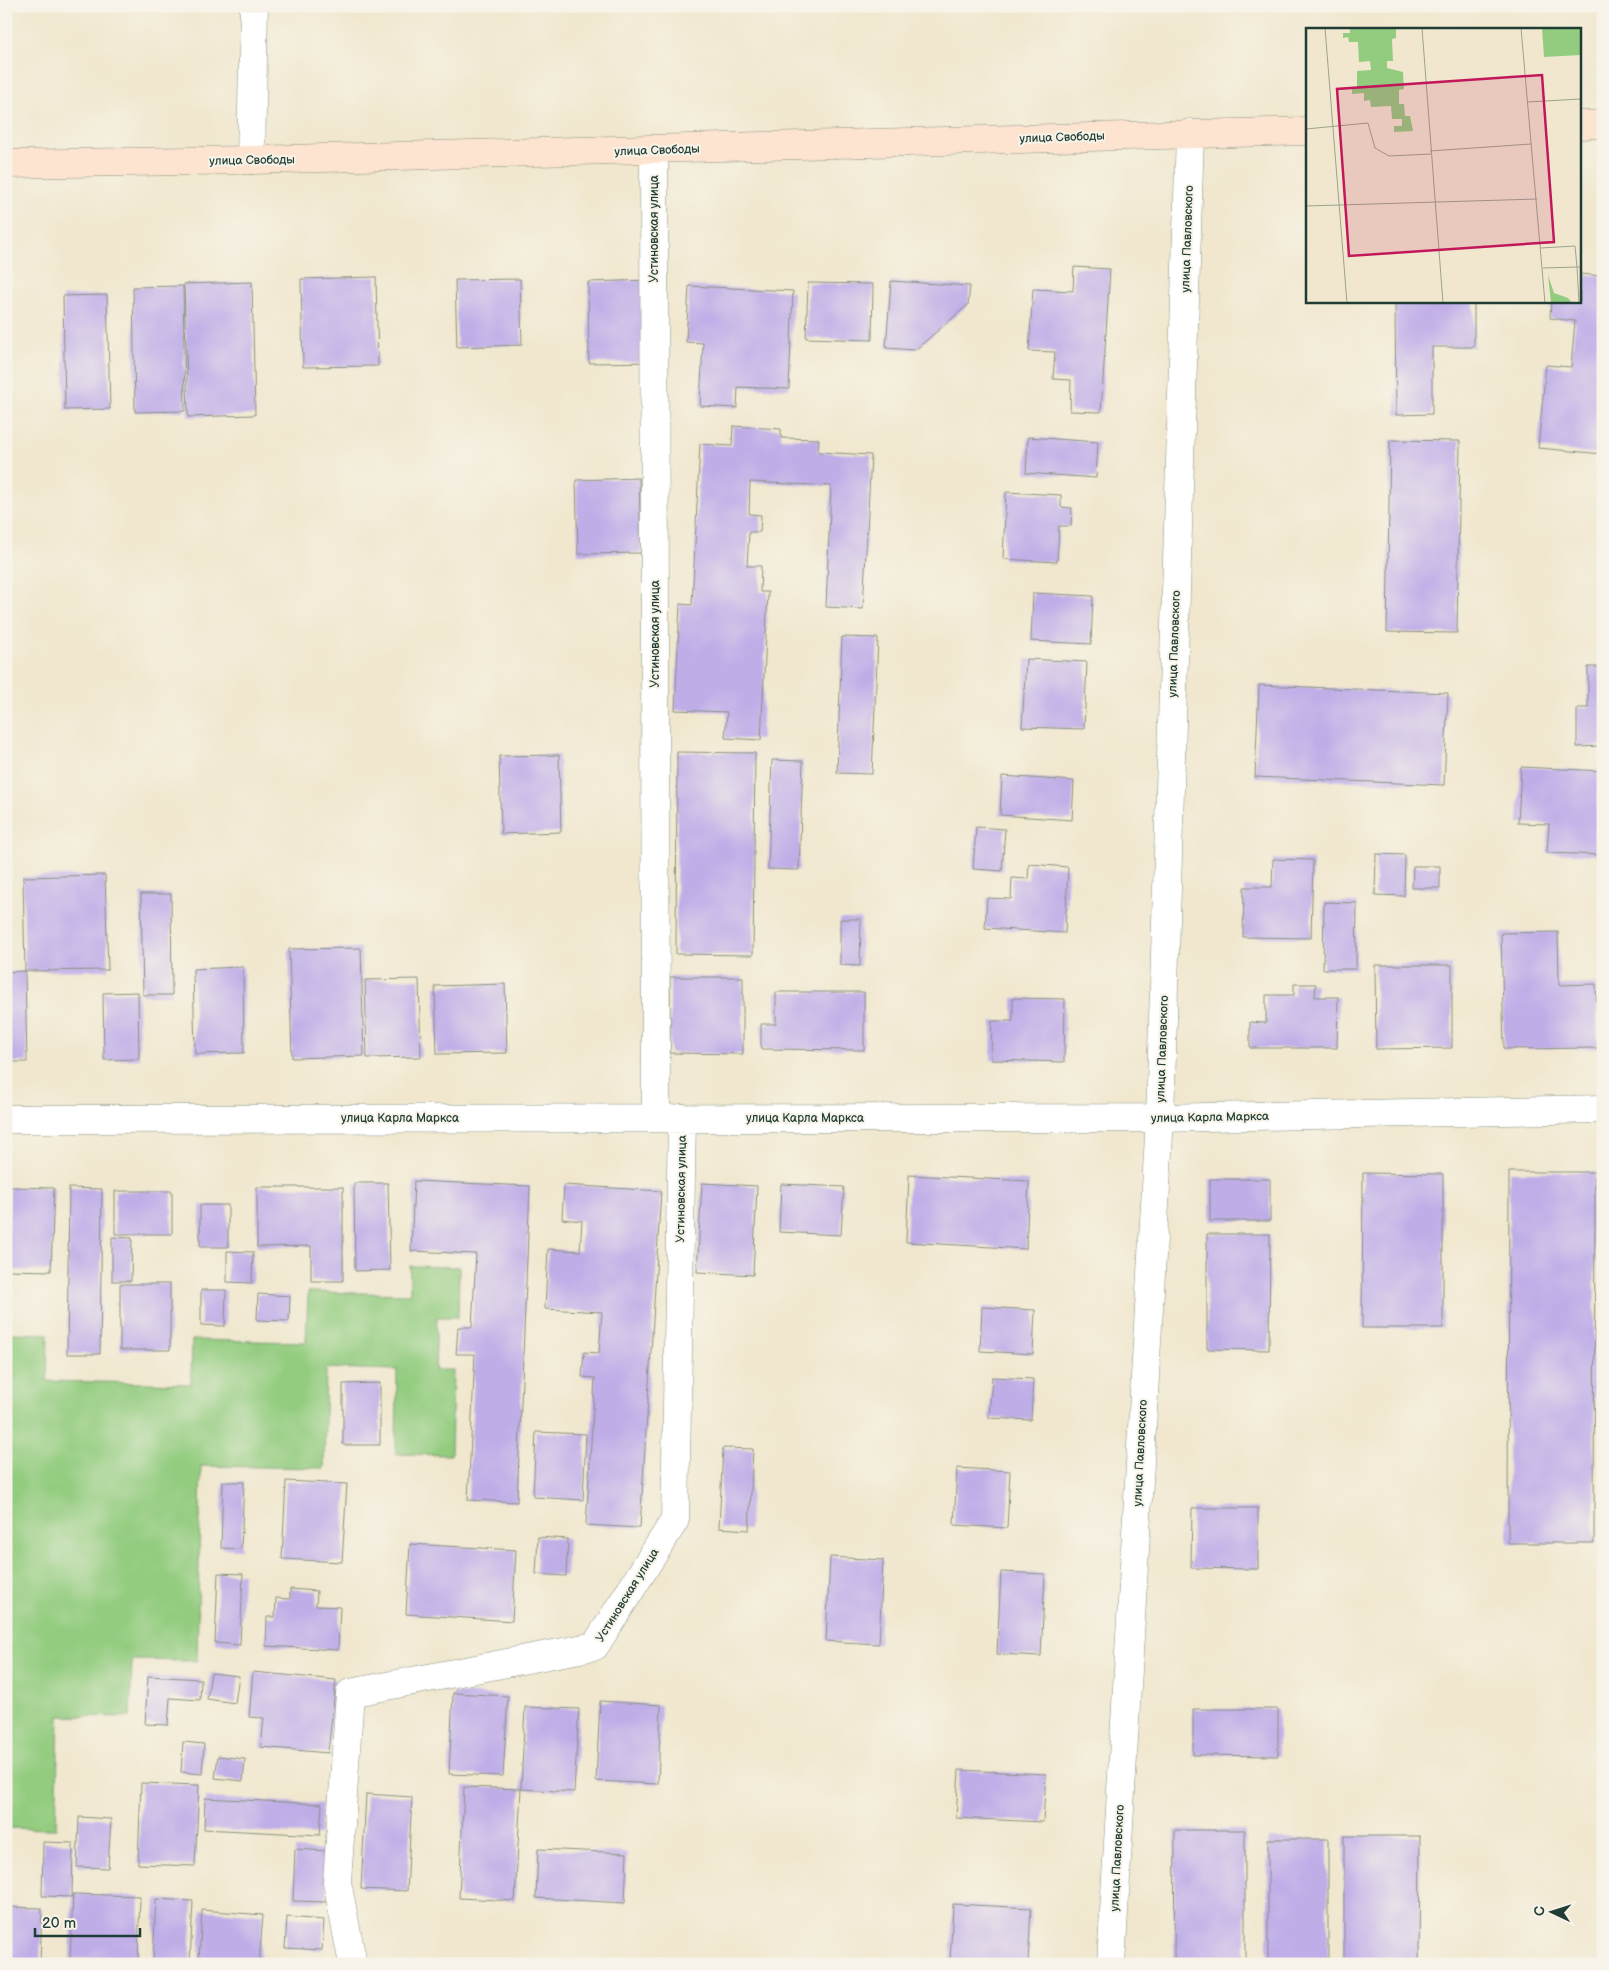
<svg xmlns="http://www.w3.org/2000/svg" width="1609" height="1970" font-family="'Balsamiq Sans',sans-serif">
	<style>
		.green { fill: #93cc7f; stroke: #59845a }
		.building { fill: #bfade8 }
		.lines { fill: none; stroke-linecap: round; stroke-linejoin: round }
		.street-casing { stroke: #889281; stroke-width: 29 }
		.secondary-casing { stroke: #889281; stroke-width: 29 }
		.street { stroke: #fff; stroke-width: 28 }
		.secondary { stroke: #fde4d1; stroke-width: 28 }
		.labels { text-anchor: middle; stroke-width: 4; stroke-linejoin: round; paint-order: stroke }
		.street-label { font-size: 12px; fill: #1f3d34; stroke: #f7f3e8 }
		.inset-road { fill: none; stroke: #9ca390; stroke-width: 1 }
		.view { fill: #c2185b; fill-opacity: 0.15; stroke: #c2185b; stroke-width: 2.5 }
		.inset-edge { fill: none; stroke: #1f3d34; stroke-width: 2.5 }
	</style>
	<rect width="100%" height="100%" fill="#f7f3e8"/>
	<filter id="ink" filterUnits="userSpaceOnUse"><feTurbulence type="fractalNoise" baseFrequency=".02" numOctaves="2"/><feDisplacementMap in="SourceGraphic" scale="10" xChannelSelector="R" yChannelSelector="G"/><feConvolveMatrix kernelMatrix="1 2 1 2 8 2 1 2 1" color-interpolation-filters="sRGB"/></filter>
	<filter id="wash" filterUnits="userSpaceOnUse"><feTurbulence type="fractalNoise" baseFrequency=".0096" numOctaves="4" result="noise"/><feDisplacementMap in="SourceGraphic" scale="20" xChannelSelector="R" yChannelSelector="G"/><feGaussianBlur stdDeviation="1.12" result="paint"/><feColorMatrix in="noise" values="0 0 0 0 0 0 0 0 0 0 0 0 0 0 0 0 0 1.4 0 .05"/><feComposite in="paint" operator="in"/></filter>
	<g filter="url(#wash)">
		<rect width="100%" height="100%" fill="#f0e7ce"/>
		<path class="green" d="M 410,1266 L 459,1267 L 458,1317 L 437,1317 L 435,1370 L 453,1370 L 451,1455 L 396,1454 L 397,1370 L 326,1368 L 324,1468 L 201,1466 L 197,1661 L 132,1660 L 130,1717 L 59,1716 L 56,1829 L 6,1828 L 6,1333 L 48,1334 L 47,1381 L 191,1384 L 192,1340 L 306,1342 L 308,1292 L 410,1294 Z"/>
		<g id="blocks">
			<path class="building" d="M 534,6 L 603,6 L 603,8 L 535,9 Z
				M 1074,267 L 1110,269 L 1101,412 L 1070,411 L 1071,380 L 1053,379 L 1055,352 L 1029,351 L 1033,289 L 1073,291 Z
				M 1580,274 L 1603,276 L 1603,345 L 1600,371 L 1603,371 L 1603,454 L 1538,448 L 1546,365 L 1571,367 L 1575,321 L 1550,318 L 1551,301 L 1580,301 Z
				M 376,277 L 378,366 L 303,367 L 301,279 Z
				M 520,279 L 522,345 L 457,347 L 455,280 Z
				M 651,280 L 653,362 L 589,363 L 588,282 Z
				M 891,281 L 970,286 L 968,305 L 915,350 L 886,348 Z
				M 252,282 L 255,415 L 188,417 L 184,284 Z
				M 808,283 L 873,284 L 872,340 L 806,338 Z
				M 183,286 L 185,411 L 135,412 L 133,287 Z
				M 689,286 L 793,291 L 789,389 L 738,387 L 737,408 L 700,406 L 703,343 L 686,342 Z
				M 107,295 L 110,409 L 65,410 L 63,296 Z
				M 1395,301 L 1474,301 L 1474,347 L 1432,347 L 1432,414 L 1396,415 Z
				M 733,426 L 781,429 L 781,438 L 819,439 L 818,452 L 871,455 L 863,609 L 826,607 L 831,486 L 750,482 L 749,514 L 761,515 L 760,532 L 749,532 L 747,566 L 761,566 L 760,592 L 768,592 L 761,740 L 725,738 L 727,712 L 675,710 L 680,604 L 692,605 L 700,444 L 732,446 Z
				M 1028,437 L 1098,442 L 1096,478 L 1026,473 Z
				M 1390,440 L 1460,441 L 1457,633 L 1387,632 Z
				M 639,478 L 641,553 L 578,554 L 576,480 Z
				M 1006,492 L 1061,495 L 1061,507 L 1072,508 L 1071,526 L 1059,526 L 1057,562 L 1003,559 Z
				M 1033,593 L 1093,596 L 1091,644 L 1031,641 Z
				M 842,637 L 878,638 L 872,774 L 837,773 Z
				M 1026,659 L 1087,662 L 1084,729 L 1022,727 Z
				M 1588,667 L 1603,667 L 1603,746 L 1577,747 L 1577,708 L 1588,708 Z
				M 1259,685 L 1448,693 L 1444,785 L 1255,777 Z
				M 677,752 L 755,753 L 753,955 L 676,954 Z
				M 559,755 L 561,832 L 501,834 L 499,756 Z
				M 772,760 L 803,761 L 799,870 L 768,869 Z
				M 1521,767 L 1603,771 L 1603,855 L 1547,853 L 1549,824 L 1518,823 Z
				M 1002,776 L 1074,781 L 1072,820 L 1000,815 Z
				M 976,827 L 1005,829 L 1002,871 L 973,869 Z
				M 1376,854 L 1405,855 L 1404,896 L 1375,895 Z
				M 1273,859 L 1313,860 L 1311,938 L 1243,937 L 1244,887 L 1272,887 Z
				M 1029,864 L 1068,867 L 1065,933 L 985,928 L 987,898 L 1011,899 L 1012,878 L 1028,879 Z
				M 1413,866 L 1440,866 L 1440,888 L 1412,888 Z
				M 105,875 L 108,970 L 25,971 L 23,877 Z
				M 141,894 L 171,894 L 172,995 L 143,995 Z
				M 1324,902 L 1357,903 L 1356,969 L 1323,969 Z
				M 840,919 L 861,919 L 860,966 L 840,965 Z
				M 1558,932 L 1559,985 L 1596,984 L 1598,1048 L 1504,1049 L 1501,933 Z
				M 361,948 L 364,1056 L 292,1058 L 289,949 Z
				M 1375,965 L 1452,965 L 1452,1048 L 1376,1049 Z
				M 243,967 L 244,1053 L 195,1054 L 193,969 Z
				M 25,971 L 27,1062 L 6,1062 L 6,972 Z
				M 670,977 L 743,977 L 743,1054 L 670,1053 Z
				M 419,979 L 421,1057 L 367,1058 L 365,980 Z
				M 505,984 L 507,1053 L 437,1054 L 435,986 Z
				M 1294,984 L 1316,984 L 1315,997 L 1338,997 L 1337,1048 L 1250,1048 L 1250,1022 L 1266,1023 L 1266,995 L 1294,995 Z
				M 138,992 L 139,1059 L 104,1060 L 103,993 Z
				M 776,992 L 864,992 L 864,1050 L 761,1049 L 761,1024 L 776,1024 Z
				M 1013,998 L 1065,999 L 1064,1062 L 991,1060 L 992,1021 L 1013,1021 Z
				M 1509,1172 L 1595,1172 L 1594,1543 L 1508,1543 Z
				M 1363,1173 L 1443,1174 L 1443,1328 L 1362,1328 Z
				M 909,1175 L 1029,1181 L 1026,1249 L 906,1242 Z
				M 1210,1179 L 1270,1179 L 1270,1221 L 1210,1221 Z
				M 414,1181 L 530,1186 L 517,1502 L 468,1500 L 475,1354 L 456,1354 L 458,1327 L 472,1327 L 476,1254 L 411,1251 Z
				M 354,1183 L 388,1183 L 390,1270 L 355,1271 Z
				M 702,1183 L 757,1186 L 753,1275 L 697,1272 Z
				M 781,1184 L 844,1187 L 841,1235 L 779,1232 Z
				M 564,1185 L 661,1191 L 640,1528 L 586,1525 L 595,1378 L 582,1377 L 584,1352 L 599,1353 L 602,1312 L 545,1309 L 548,1249 L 580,1251 L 582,1221 L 562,1219 Z
				M 10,1187 L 54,1188 L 51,1271 L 7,1270 Z
				M 257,1187 L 343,1187 L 343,1281 L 311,1281 L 311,1246 L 257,1247 Z
				M 69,1188 L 102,1189 L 100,1354 L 67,1354 Z
				M 115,1191 L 172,1191 L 172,1234 L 115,1234 Z
				M 200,1205 L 228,1205 L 228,1247 L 200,1247 Z
				M 1207,1234 L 1270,1234 L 1269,1350 L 1207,1349 Z
				M 112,1237 L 132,1238 L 131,1281 L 112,1281 Z
				M 227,1251 L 253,1252 L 252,1283 L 227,1282 Z
				M 120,1284 L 170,1284 L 170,1350 L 120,1350 Z
				M 201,1290 L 226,1290 L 225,1326 L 201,1325 Z
				M 258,1294 L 290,1296 L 289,1321 L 257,1320 Z
				M 982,1307 L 1035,1310 L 1033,1354 L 980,1351 Z
				M 992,1377 L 1033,1379 L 1031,1420 L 989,1418 Z
				M 380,1383 L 380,1445 L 343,1445 L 343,1384 Z
				M 536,1432 L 586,1434 L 583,1500 L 533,1497 Z
				M 723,1448 L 753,1449 L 749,1530 L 719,1528 Z
				M 957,1468 L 1010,1471 L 1007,1528 L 954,1525 Z
				M 286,1481 L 347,1484 L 342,1562 L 282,1559 Z
				M 223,1482 L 244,1482 L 241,1549 L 221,1548 Z
				M 1192,1508 L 1258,1508 L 1258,1569 L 1191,1568 Z
				M 538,1537 L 568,1539 L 566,1576 L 536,1574 Z
				M 410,1544 L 516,1550 L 512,1621 L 406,1614 Z
				M 830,1557 L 883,1560 L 879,1644 L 826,1641 Z
				M 1001,1572 L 1045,1574 L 1041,1656 L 997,1654 Z
				M 218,1573 L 243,1574 L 240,1645 L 215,1643 Z
				M 290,1589 L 317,1591 L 316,1606 L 340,1607 L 338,1650 L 266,1646 L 267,1617 L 275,1617 L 276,1598 L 290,1599 Z
				M 253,1672 L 336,1680 L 328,1753 L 261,1747 L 264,1718 L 249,1717 Z
				M 211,1673 L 239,1676 L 235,1703 L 207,1699 Z
				M 148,1676 L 201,1679 L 200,1700 L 170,1698 L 168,1725 L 145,1724 Z
				M 453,1693 L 508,1696 L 503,1776 L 449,1774 Z
				M 600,1701 L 661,1705 L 658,1784 L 596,1781 Z
				M 525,1707 L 579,1709 L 574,1792 L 521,1789 Z
				M 1193,1709 L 1278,1709 L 1278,1756 L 1193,1755 Z
				M 183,1742 L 204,1744 L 202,1774 L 181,1772 Z
				M 218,1756 L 245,1759 L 243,1781 L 215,1778 Z
				M 959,1770 L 1046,1774 L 1043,1822 L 956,1818 Z
				M 141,1783 L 199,1785 L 195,1866 L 138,1864 Z
				M 464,1787 L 521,1789 L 515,1901 L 459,1898 Z
				M 366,1794 L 412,1797 L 407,1891 L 361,1889 Z
				M 205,1798 L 322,1804 L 320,1835 L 204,1829 Z
				M 79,1817 L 111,1819 L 108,1868 L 77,1867 Z
				M 1175,1830 L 1245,1830 L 1245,1964 L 1174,1964 Z
				M 1344,1836 L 1420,1836 L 1419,1964 L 1344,1964 Z
				M 1268,1839 L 1328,1839 L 1328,1964 L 1268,1964 Z
				M 43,1842 L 73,1843 L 72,1897 L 42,1896 Z
				M 295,1849 L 327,1851 L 326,1902 L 293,1901 Z
				M 538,1849 L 627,1853 L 625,1903 L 536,1898 Z
				M 73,1894 L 140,1896 L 138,1961 L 70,1958 Z
				M 156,1899 L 193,1901 L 190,1962 L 153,1960 Z
				M 953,1904 L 1031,1908 L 1028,1964 L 950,1964 Z
				M 6,1907 L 42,1908 L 40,1964 L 6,1964 Z
				M 202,1910 L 263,1915 L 259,1964 L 199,1960 Z
				M 287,1917 L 324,1920 L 322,1950 L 285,1948 Z"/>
		</g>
	</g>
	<g filter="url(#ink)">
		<use href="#blocks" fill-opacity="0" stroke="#889281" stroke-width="1"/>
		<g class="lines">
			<g class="street-casing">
				<path id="street" d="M 654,150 L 656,1117
					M 251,160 L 254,6
					M 6,1119 L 1160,1118 L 1603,1109
					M 353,1964 L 337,1882 L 350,1693 L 595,1646 L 675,1520 L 682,1118
					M 1111,1964 L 1160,1118 L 1190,133"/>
			</g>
			<g class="secondary-casing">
				<path id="secondary" d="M 1580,125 L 1603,124
					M 6,164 L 251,160 L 1308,131"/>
			</g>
			<use href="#street" class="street"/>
			<use href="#secondary" class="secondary"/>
		</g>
	</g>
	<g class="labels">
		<g class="street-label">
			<text transform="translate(1062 137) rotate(-2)" y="4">улица Свободы</text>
			<text transform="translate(657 150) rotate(-2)" y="4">улица Свободы</text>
			<text transform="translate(252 160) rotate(-1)" y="4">улица Свободы</text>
			<text transform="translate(654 229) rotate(-90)" y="4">Устиновская улица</text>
			<text transform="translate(1187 239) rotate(-88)" y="4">улица Павловского</text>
			<text transform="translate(655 634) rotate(-90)" y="4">Устиновская улица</text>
			<text transform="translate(1174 644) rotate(-88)" y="4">улица Павловского</text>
			<text transform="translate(1162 1049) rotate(-88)" y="4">улица Павловского</text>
			<text transform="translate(1210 1117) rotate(-1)" y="4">улица Карла Маркса</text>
			<text x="400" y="1122">улица Карла Маркса</text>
			<text x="805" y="1122">улица Карла Маркса</text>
			<text transform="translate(681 1189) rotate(-89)" y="4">Устиновская улица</text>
			<text transform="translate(1140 1453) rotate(-87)" y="4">улица Павловского</text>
			<text transform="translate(627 1595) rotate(-58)" y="4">Устиновская улица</text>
			<text transform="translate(1117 1858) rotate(-87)" y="4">улица Павловского</text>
		</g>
	</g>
	<g transform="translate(1306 28)">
		<rect width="275" height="275" fill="#f0e7ce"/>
		<path d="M 44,0 L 90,0 L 90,10 L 86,11 L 87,33 L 81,33 L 81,40 L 97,44 L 98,61 L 93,62 L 93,76 L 98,76 L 99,88 L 104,88 L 107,103 L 88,104 L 88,98 L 96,98 L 96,91 L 86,91 L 85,78 L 65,79 L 64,72 L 58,73 L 58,65 L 46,66 L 46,59 L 51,59 L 51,43 L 65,42 L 64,33 L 53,34 L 52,14 L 43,14 L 42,9 L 37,10 L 37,5 L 44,5 ZM 236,0 L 275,0 L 275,27 L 238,29 ZM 242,247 L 248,265 L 262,270 L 266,275 L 245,275 Z" fill="#93cc7f"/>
		<path class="inset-road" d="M 19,0 L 41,275M 116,0 L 137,275M 215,0 L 239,275M 221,74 L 275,71M 0,101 L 62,95 L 69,120 L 83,128 L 125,126M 124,123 L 225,116M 0,178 L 231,171M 235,220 L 269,218 L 271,239 L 275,239M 237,240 L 271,239 L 273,275"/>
		<path class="view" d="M 236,47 L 248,214 L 43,228 L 31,61 Z"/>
		<rect width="275" height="275" class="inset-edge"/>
	</g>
	<rect width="1609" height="1970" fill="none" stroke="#f7f3e8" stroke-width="25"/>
	<g transform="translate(1552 1912) rotate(274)" stroke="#f7f3e8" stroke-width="4" paint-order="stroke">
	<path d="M0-4L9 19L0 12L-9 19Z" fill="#1f3d34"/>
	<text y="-8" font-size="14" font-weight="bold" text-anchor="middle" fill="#1f3d34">С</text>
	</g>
	<path d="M35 1928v8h105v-8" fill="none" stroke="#1f3d34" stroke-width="2.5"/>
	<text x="42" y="1928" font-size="15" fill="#1f3d34" stroke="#f7f3e8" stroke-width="4" paint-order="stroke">20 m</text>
</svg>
